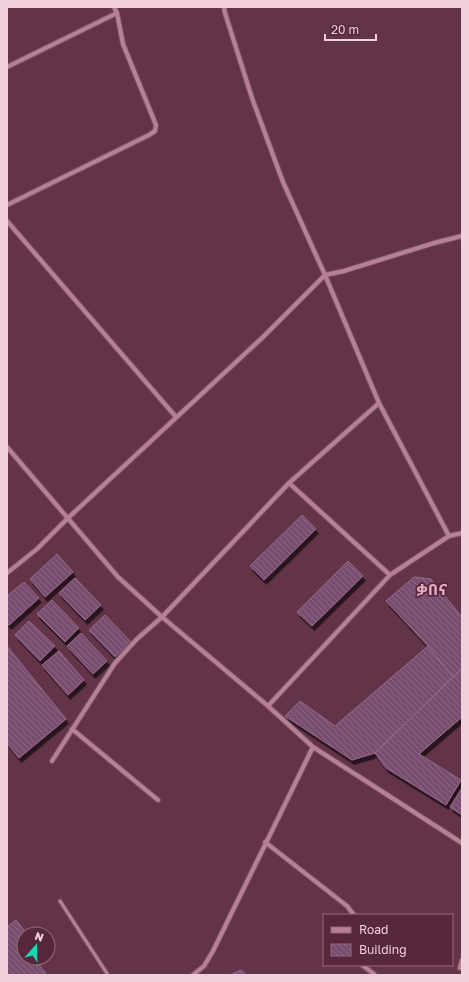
<svg xmlns="http://www.w3.org/2000/svg" width="469" height="982" font-family="'Golos Text','Noto Sans Ethiopic',sans-serif">
	<style>
		.building { fill: url(#building-back-hatch); stroke: #95698b; filter: url(#shadow) }
		.lines { fill: none; stroke-linecap: round; stroke-linejoin: round }
		.service-casing { stroke: #7c5465; stroke-width: 5 }
		.minor-casing { stroke: #7c5465; stroke-width: 6 }
		.service { stroke: #b78095; stroke-width: 3 }
		.minor { stroke: #b78095; stroke-width: 4 }
		.labels { text-anchor: middle; stroke-width: 3.5; stroke-linejoin: round; paint-order: stroke }
		.district-label { font-size: 16px; font-weight: bold; fill: #e5abc0; stroke: #57283c }
	</style>
	<defs>
		<pattern id="building-back-hatch" width="6" height="6" patternUnits="userSpaceOnUse"><rect width="6" height="6" fill="#784e6f"/><path d="M-1 5l2 2M0 0l6 6M5-1l2 2" fill="none" stroke="#8c6683"/></pattern>
		<filter id="shadow"><feDropShadow dx="2.5" dy="4.5" stdDeviation="0" flood-color="#0009"/></filter>
	</defs>
	<rect width="100%" height="100%" fill="#633347"/>
	<path class="building" d="M 302,515 L 316,529 L 264,580 L 250,566 Z
		M 57,554 L 73,572 L 45,597 L 30,579 Z
		M 348,561 L 363,576 L 312,626 L 297,612 Z
		M 414,577 L 431,579 L 462,617 L 462,669 L 453,677 L 428,646 L 386,601 Z
		M 75,578 L 101,605 L 85,620 L 59,593 Z
		M 24,582 L 39,598 L 9,625 L 7,623 L 7,596 Z
		M 52,600 L 79,628 L 65,642 L 37,614 Z
		M 105,615 L 131,642 L 115,657 L 89,630 Z
		M 29,621 L 55,646 L 40,661 L 15,635 Z
		M 81,633 L 107,661 L 93,674 L 67,646 Z
		M 7,646 L 66,719 L 19,758 L 7,743 Z
		M 428,646 L 453,677 L 375,753 L 352,760 L 285,716 L 300,701 L 335,726 Z
		M 59,651 L 84,680 L 68,695 L 42,665 Z
		M 462,669 L 462,717 L 419,754 L 461,780 L 446,805 L 386,768 L 375,753 L 453,677 Z
		M 462,788 L 462,815 L 450,807 Z
		M 16,920 L 27,934 L 24,934 L 24,958 L 34,958 L 47,975 L 7,975 L 7,927 Z
		M 241,970 L 247,975 L 230,975 Z"/>
	<g class="lines">
		<g class="service-casing">
			<path id="service" d="M 60,901 L 108,975"/>
		</g>
		<g class="minor-casing">
			<path id="minor" d="M 224,7 L 225,13 L 252,98 L 283,182 L 325,275 L 379,403 L 449,536
				M 7,67 L 117,13
				M 7,205 L 149,135 L 155,131 L 156,125 L 123,44 L 117,13 L 114,7
				M 7,221 L 176,417
				M 7,447 L 118,577 L 162,617 L 268,706 L 313,747 L 462,843
				M 289,483 L 390,575
				M 7,573 L 37,549 L 68,518 L 263,337 L 325,275 L 344,271 L 434,243 L 462,236
				M 268,706 L 390,575 L 449,536 L 462,533
				M 72,729 L 158,800
				M 52,761 L 115,663 L 137,639 L 162,617 L 289,483 L 379,403
				M 265,842 L 347,906 L 354,915
				M 362,965 L 374,974
				M 460,968 L 462,960
				M 193,975 L 204,966 L 213,951 L 313,747"/>
		</g>
		<use href="#service" class="service"/>
		<use href="#minor" class="minor"/>
	</g>
	<g class="labels">
		<g class="district-label">
			<text x="432" y="595">ቃበና</text>
		</g>
	</g>
	<rect width="469" height="982" fill="none" stroke="#efd0db" stroke-width="16"/>
	<rect x="323" y="914" width="130" height="52" fill="#57283c" stroke="#946b7c"/>
	<rect x="331" y="927" width="20" height="6" fill="#b78095" stroke="#946b7c"/>
	<text x="359" y="934" font-size="12" fill="#efd0db">Road</text>
	<rect x="331" y="944" width="20" height="12" fill="url(#building-back-hatch)" stroke="#946b7c"/>
	<text x="359" y="954" font-size="12" fill="#efd0db">Building</text>
	<g transform="translate(36 946) rotate(20)"><circle r="19" fill="#57283c" stroke="#946b7c"/>
	<path d="M0-3L7 15L0 10L-7 15Z" fill="#1bd5b1"/>
	<text y="-6" font-size="11" font-weight="bold" text-anchor="middle" fill="#efd0db">N</text>
	</g>
	<path d="M325 34v6h51v-6" fill="none" stroke="#efd0db" stroke-width="2"/>
	<text x="331" y="34" font-size="12" fill="#efd0db" stroke="#57283c" stroke-width="3" paint-order="stroke">20 m</text>
</svg>
